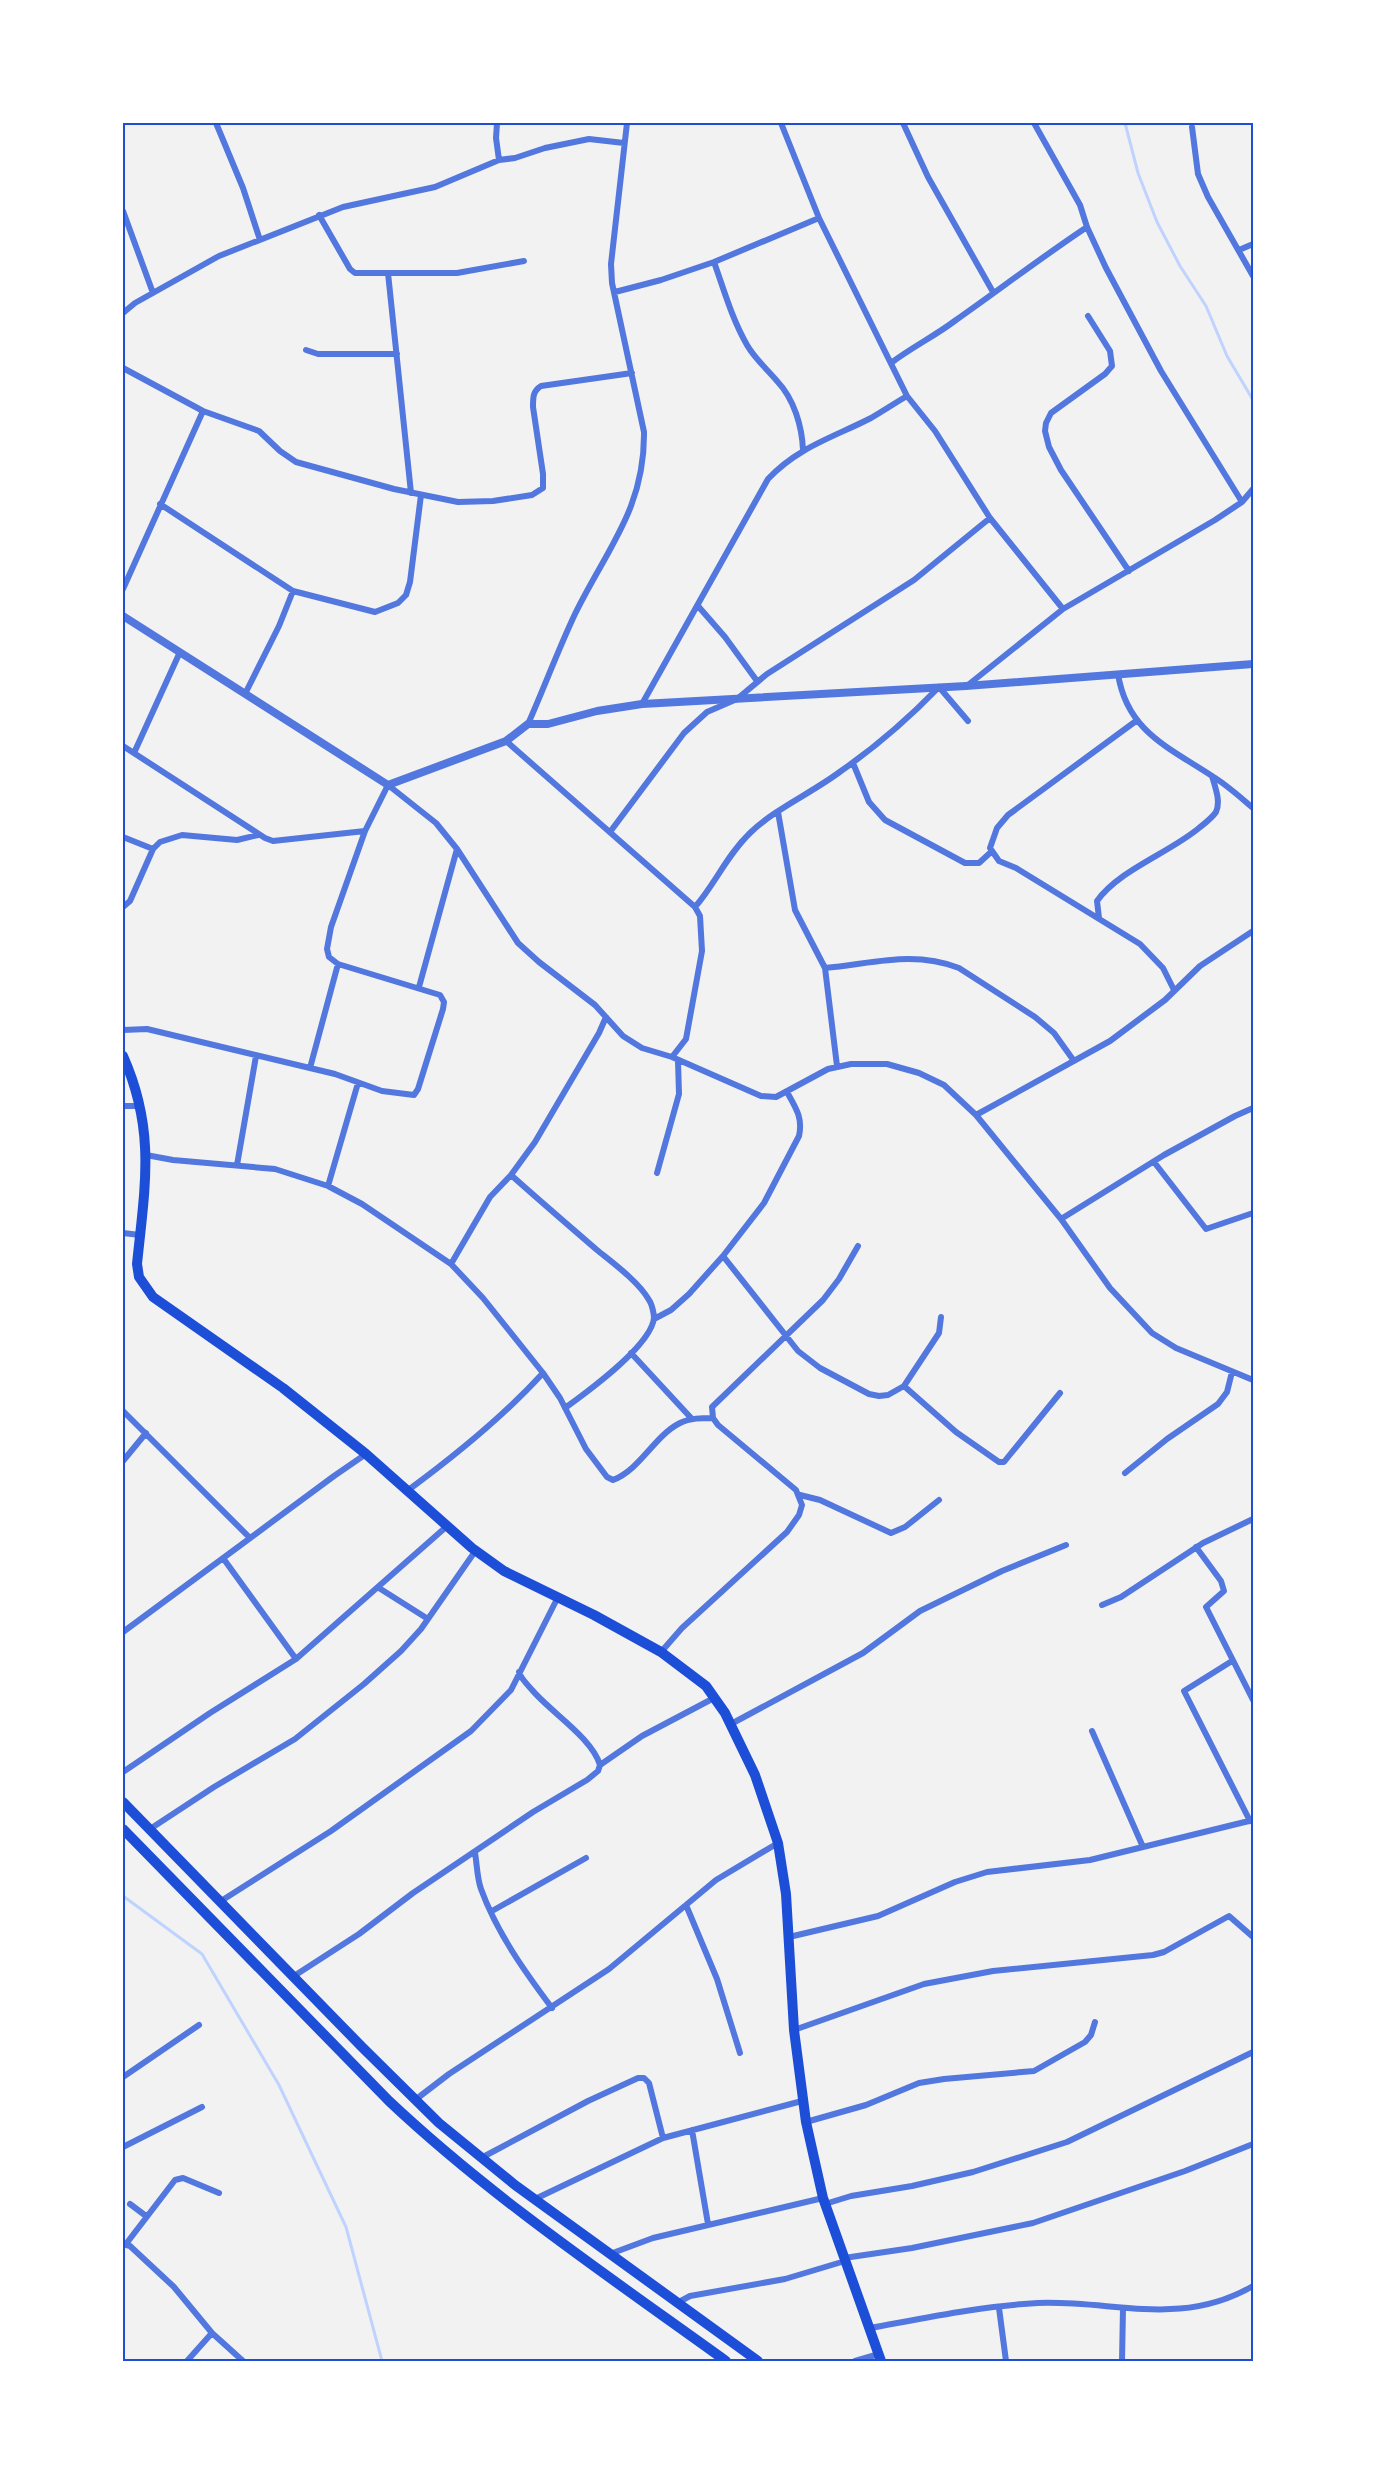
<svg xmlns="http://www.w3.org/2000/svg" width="1376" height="2484" font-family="'PT Sans Narrow',sans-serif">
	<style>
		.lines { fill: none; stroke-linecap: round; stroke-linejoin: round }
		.stream { stroke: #bfd3fe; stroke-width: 3 }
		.minor { stroke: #5277de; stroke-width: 6 }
		.tertiary { stroke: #5277de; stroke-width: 8 }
		.primary { stroke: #1d4ed8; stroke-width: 10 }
		.neatline { fill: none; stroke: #1d4ed8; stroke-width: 2 }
	</style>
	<rect width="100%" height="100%" fill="#f2f2f2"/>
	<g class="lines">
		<path class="stream" d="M 1125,123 L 1138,173 L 1157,222 L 1180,266 L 1206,306 L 1227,356 L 1253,400
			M 123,1896 L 202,1954 L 279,2085 L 346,2227 L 382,2361"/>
		<path class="minor" d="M 216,123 L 243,188 L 260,240
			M 497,123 L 496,138 L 499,160
			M 781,123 L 819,218 L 907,396 L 935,431 L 990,518 L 1063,609
			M 903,123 L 928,177 L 993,292
			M 1034,123 L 1080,205 L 1087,227 L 1106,268 L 1161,371 L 1242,502
			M 1192,127 L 1198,174 L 1208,197 L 1253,276
			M 123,211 L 153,293
			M 319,215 L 350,269 L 355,273 L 388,273 L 411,493
			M 1239,250 L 1253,244
			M 714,262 C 724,290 732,319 747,345 C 755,359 767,369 777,381 C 794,399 802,426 803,450
			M 388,273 L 457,273 L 524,261
			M 615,292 L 661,280 L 714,262 L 819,218
			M 123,313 L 135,303 L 219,256 L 343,207 L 435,187 L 499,160 L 515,158 L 545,148 L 589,139 L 624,143
			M 1088,316 L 1110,351 L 1112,366 L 1105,374 L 1051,413 L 1046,423 L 1045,431 L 1049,447 L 1061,470 L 1129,571
			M 306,350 L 318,354 L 397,354
			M 891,363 C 912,347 935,336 956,320 C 1000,289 1042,257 1087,227
			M 123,368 L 203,411 L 259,431 L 280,451 L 296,462 L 394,489 L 458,502 L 493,501 L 532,495 L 543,488 L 543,474 L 533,407 C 533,397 533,391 541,386 L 632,373
			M 160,504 L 293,591 L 375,612 L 398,603 L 406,595 L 410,582 L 421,495
			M 123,589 L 203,411
			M 698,606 L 725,637 L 757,681
			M 1118,674 C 1127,731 1168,747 1212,776 C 1227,785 1240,797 1253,808
			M 968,685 L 1063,609 L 1215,520 L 1242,502 L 1253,489
			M 246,692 L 279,626 L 293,591
			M 642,704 L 768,479 C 798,447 834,437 871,418 C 883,411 895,403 907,396
			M 1136,721 L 1008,815 L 997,828 L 990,848 L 999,861 L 1016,868 L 1140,944 L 1163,968 L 1174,990
			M 528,724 C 544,688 558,650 575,614 C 606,550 645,509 644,432 L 612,283 L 611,264 L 627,123
			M 506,741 L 695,907
			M 123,746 L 265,838 L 273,841 L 365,831
			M 134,753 L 180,652
			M 853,763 L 869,802 L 885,820 L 965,863 L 979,863 L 991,852
			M 778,812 L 795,910 L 825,968
			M 610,832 L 684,733 L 707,712 L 737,699 L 767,674 L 914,580 L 990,518
			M 123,837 L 153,849
			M 123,907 L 130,901 L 153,849 L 160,842 L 182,835 L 237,840 L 258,835
			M 1099,918 L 1097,901 C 1119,870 1169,853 1199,828 C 1204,824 1212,818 1216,812 C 1221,801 1215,787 1212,776
			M 419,987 L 457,849
			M 123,1030 L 147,1029 L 335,1074 L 382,1091 L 414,1095 L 418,1089 L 443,1009 L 444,1002 L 440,995 L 338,964 L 329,957 L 327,949 L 331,927 L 365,831 L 388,785 L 436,823 L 457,849 L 518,943 L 539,962 L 595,1005 L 623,1036 L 642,1048 L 672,1057 L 761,1096 L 776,1097 L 828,1069 L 851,1064 L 887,1064 L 919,1073 L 944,1085 L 976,1115 L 1061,1219 L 1110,1288 L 1152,1333 L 1176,1348 L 1253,1380
			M 672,1057 L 686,1039 L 702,951 L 700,916 L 695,907 C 715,884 727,855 750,833 C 776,808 812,793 841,771 C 877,746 909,718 939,687 L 968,721
			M 837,1066 L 825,968 C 872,964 912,950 959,968 L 1035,1017 L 1054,1033 L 1074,1061
			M 310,1068 L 338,964
			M 123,1106 L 140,1106
			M 976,1115 L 1110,1041 L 1165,1000 L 1200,966 L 1253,931
			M 146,1155 L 173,1160 L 275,1169 L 328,1186 L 362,1204 L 451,1264 L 483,1298 L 543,1373 L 560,1398 L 586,1449 L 607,1477 L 613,1480 C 641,1469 654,1436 680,1423 C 690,1418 702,1418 713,1418
			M 1154,1162 L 1206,1229 L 1253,1213
			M 237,1165 L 256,1056
			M 657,1173 L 679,1094 L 678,1061
			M 511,1175 C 539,1200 568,1225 597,1250 C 613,1263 639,1282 649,1300 C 652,1304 654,1314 654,1318 C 651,1346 587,1392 565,1408
			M 328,1186 L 358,1083
			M 1061,1219 L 1164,1155 L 1235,1116 L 1253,1108
			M 123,1233 L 140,1235
			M 723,1256 L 798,1351 L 820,1368 L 869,1394 L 879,1396 L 888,1395 L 904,1386 L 939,1333 L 941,1317
			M 451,1264 L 490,1197 L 511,1175 L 535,1142 L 599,1033 L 606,1017
			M 654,1319 L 671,1310 L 689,1294 L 723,1256 L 764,1203 L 799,1136 C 803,1118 796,1108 787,1092
			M 631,1353 L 692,1419
			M 904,1386 L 956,1432 L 999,1462 L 1004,1462 L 1008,1457 L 1060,1393
			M 123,1411 L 250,1538
			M 123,1461 L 146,1433
			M 1125,1473 L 1167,1439 L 1218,1404 L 1227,1392 L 1232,1372
			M 407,1491 C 456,1455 502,1418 543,1373
			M 800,1495 L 820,1500 L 891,1533 L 905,1527 L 939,1500
			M 1196,1547 L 1221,1581 L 1224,1591 L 1206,1607 L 1253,1700
			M 223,1558 L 296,1659
			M 379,1588 L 428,1619
			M 1102,1605 L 1121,1597 L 1203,1543 L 1253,1519
			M 123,1632 L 334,1476 L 366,1454
			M 661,1652 L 682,1628 L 787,1532 L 799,1515 L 802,1505 L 796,1490 L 718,1425 L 713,1418 L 712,1407 L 823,1300 L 839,1279 L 858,1246
			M 1232,1661 L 1184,1691 L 1250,1821
			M 519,1672 C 521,1679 528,1685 533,1691 C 552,1713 592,1738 600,1765
			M 731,1724 L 863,1653 L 920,1611 L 1002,1571 L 1066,1545
			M 1092,1731 L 1143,1847
			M 123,1772 L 210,1713 L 296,1659 L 446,1527
			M 150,1829 L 214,1787 L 295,1739 L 364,1684 L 401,1651 L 421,1629 L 476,1550
			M 475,1853 C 477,1864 477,1878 481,1889 C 497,1933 525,1972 552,2008
			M 221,1901 L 331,1831 L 471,1731 L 511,1690 L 558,1597
			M 686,1905 L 717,1979 L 740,2053
			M 492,1911 L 586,1858
			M 789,1937 L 878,1916 L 955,1882 L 987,1872 L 1090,1860 L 1253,1820
			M 294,1976 L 359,1934 L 413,1893 L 533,1812 L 587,1780 L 598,1771 L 600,1765 L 642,1736 L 714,1698
			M 794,2030 L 924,1984 L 993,1971 L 1153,1955 L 1164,1952 L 1229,1916 L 1253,1937
			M 123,2077 L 199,2025
			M 415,2100 L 449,2074 L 609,1969 L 716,1880 L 778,1843
			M 806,2122 L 866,2105 L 919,2083 L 944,2079 L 1034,2071 L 1085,2042 L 1091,2035 L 1095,2022
			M 692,2130 L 708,2224
			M 123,2147 L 202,2107
			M 481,2158 L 588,2101 L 638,2078 L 644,2078 L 649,2083 L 663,2138
			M 535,2199 L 663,2138 L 802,2101
			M 130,2204 L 146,2216
			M 825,2204 L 851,2196 L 912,2186 L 973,2172 L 1067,2142 L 1253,2052
			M 123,2244 L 130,2246 L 174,2287 L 212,2333 L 243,2361
			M 126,2244 L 175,2180 L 183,2178 L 219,2193
			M 610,2254 L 653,2238 L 823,2198
			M 844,2258 L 912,2248 L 1033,2223 L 1185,2171 L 1253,2144
			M 677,2303 L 690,2296 L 785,2279 L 845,2261
			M 999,2308 L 1006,2361
			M 870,2328 C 925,2318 981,2306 1038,2303 C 1114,2300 1181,2328 1253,2286
			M 187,2361 L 212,2333
			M 855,2361 L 879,2354
			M 1122,2361 L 1123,2308"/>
		<path class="tertiary" d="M 123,616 L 388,785 L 506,741 L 528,724 L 548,724 L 597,711 L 642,704 L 966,686 L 1253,664"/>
		<path class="primary" d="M 123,1056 C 156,1130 145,1186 137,1264 L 139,1277 L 153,1297 L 283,1388 L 366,1454 L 472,1548 L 504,1571 L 594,1615 L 661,1652 L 706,1686 L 725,1713 L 755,1775 L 778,1843 L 786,1894 L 794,2030 L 806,2122 L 823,2198 L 881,2361
			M 123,1802 L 362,2047 L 439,2123 L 515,2185 L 758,2361
			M 123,1829 L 389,2101 C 492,2198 611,2278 726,2361"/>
	</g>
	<rect width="1376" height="2484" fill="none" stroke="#ffffff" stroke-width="249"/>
	<rect x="124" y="124" width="1128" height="2236" class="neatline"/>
</svg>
